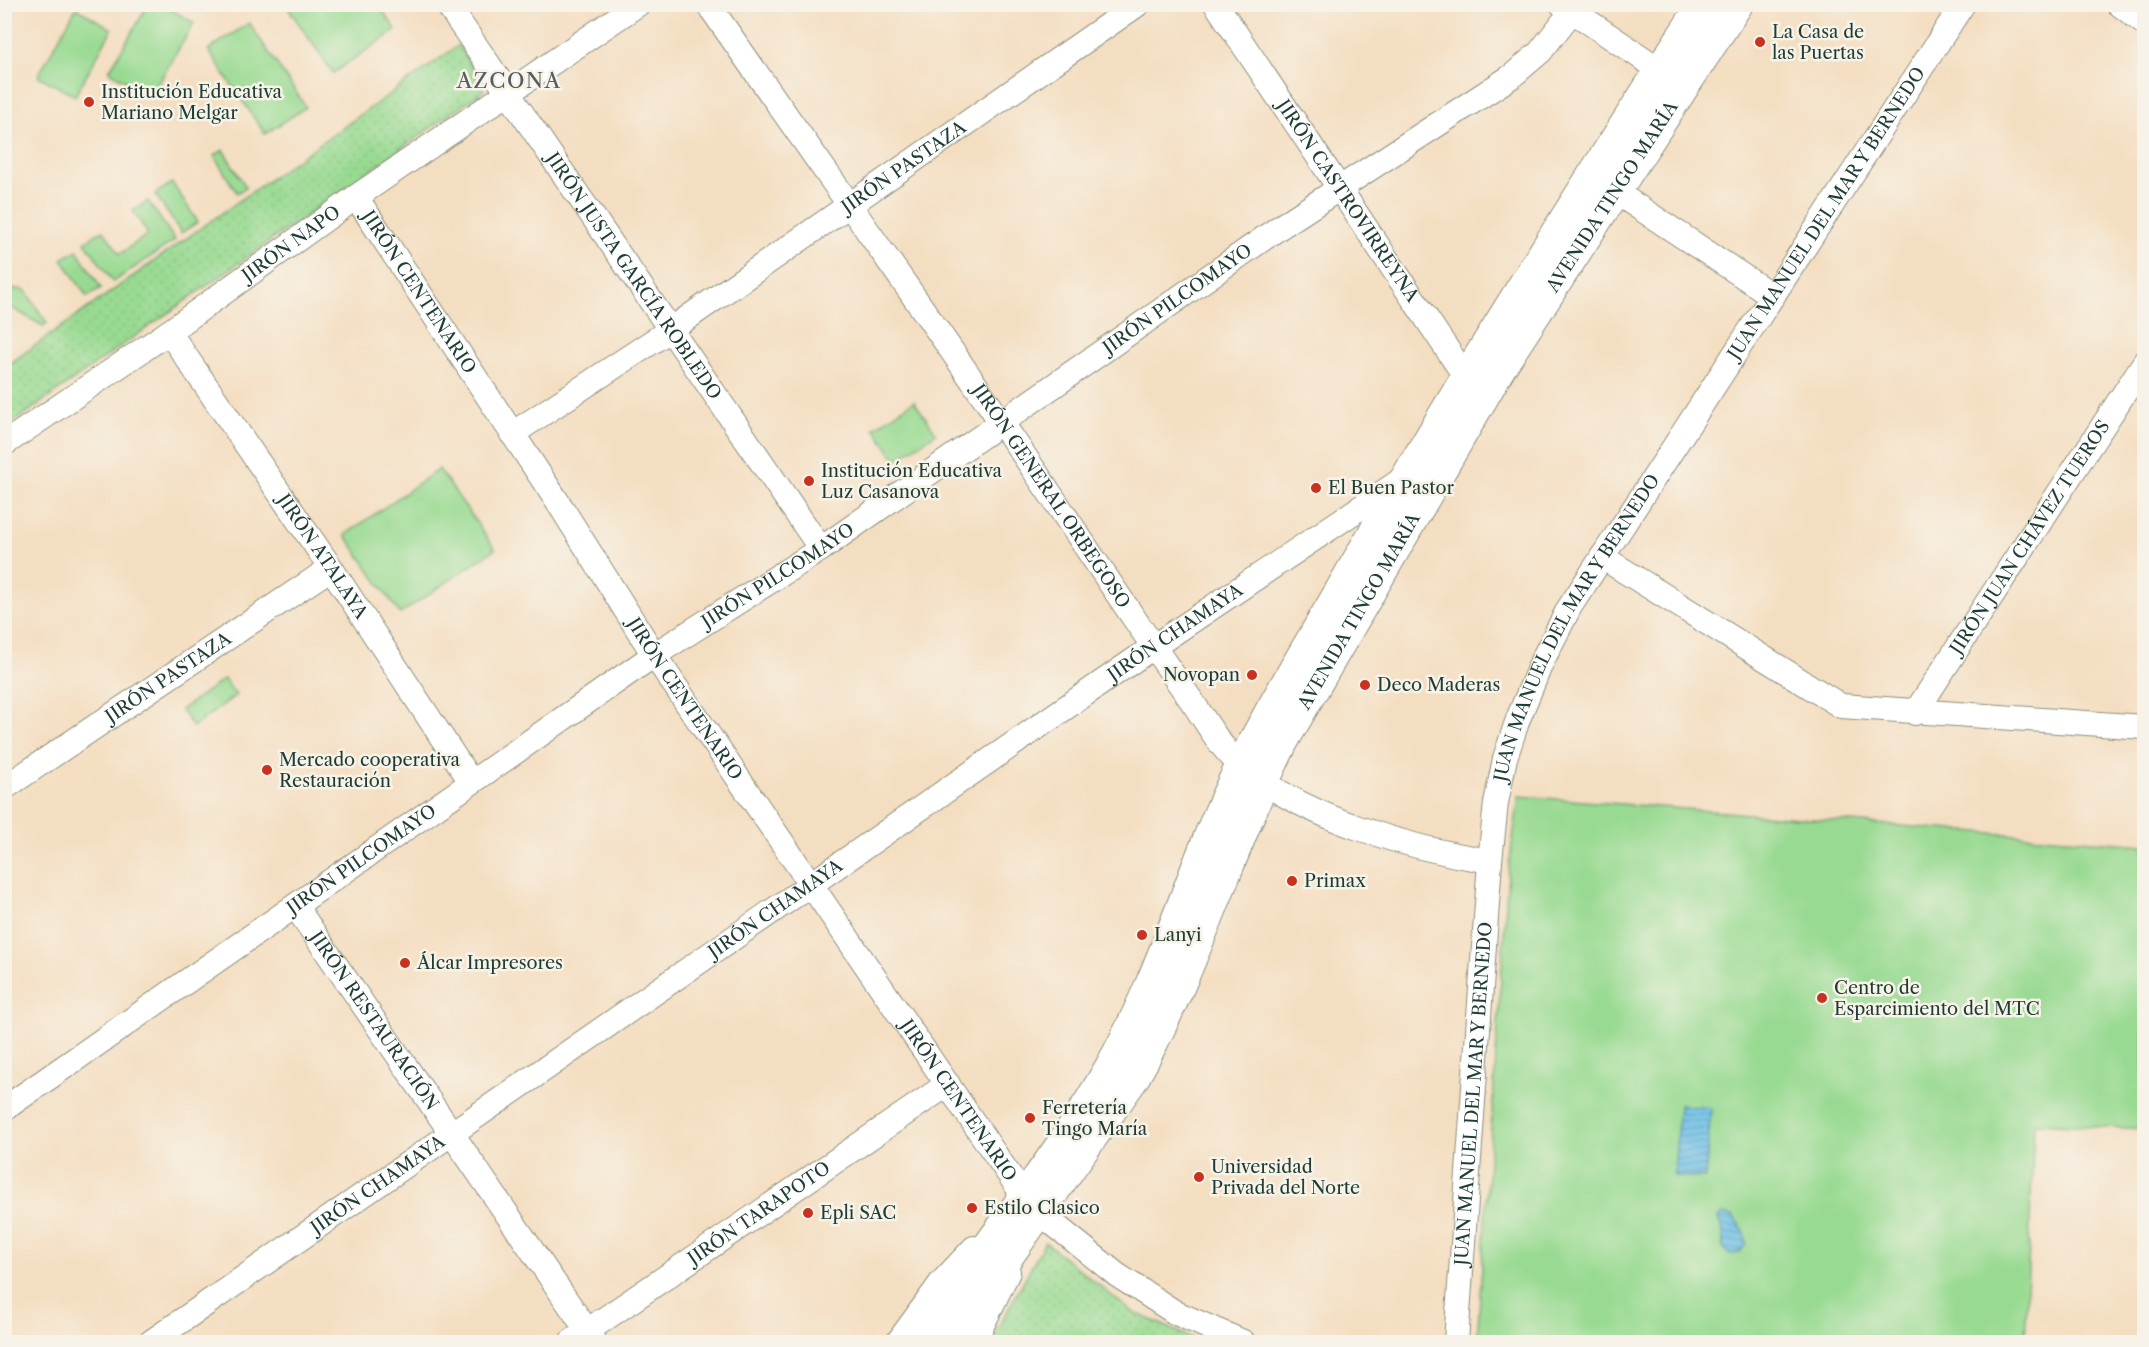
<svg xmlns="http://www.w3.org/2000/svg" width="2149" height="1347" font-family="'Libre Caslon Text',serif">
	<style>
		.grass { fill: url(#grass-dots); stroke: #5c8c63; stroke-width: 1.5 }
		.garden { fill: #99da92; stroke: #5c8c63; stroke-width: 1.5 }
		.water { fill: url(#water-rules); stroke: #467e8e; stroke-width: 1.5 }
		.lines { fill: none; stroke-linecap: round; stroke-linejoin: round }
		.minor-casing { stroke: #8a8e7a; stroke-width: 26 }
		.major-casing { stroke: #8a8e7a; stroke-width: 32 }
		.minor { stroke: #fff; stroke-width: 24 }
		.major { stroke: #fff; stroke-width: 30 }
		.poi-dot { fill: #c8321e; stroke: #f7f3e8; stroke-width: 2 }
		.labels { text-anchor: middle; stroke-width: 5; stroke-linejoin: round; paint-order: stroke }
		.poi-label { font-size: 18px; fill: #1f3d34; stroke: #f7f3e8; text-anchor: start }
		.street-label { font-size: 18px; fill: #1f3d34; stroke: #f7f3e8 }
		.quarter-label { font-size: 21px; letter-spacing: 1.5px; fill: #585d65; stroke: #f7f3e8 }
	</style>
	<defs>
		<pattern id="grass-dots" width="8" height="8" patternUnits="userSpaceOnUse" patternTransform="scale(1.5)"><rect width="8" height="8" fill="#99da92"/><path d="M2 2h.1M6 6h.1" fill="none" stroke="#83bc7e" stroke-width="1.8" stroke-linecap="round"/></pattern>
		<pattern id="water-rules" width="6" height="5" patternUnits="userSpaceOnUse" patternTransform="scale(1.5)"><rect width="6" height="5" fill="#6cbfe8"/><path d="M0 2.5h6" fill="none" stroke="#589cbd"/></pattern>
	</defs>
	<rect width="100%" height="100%" fill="#f7f3e8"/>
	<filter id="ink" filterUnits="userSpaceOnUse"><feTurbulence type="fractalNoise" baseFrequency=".0167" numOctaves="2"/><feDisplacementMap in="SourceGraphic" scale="12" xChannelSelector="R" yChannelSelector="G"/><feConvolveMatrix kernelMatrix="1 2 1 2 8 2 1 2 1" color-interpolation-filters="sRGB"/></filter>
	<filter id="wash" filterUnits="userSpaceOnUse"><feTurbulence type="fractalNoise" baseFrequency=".008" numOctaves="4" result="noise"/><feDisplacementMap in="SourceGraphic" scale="24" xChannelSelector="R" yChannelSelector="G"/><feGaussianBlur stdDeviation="1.35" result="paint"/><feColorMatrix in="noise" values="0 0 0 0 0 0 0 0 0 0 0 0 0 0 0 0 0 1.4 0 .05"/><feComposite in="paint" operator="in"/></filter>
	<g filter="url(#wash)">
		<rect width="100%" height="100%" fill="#f4dec1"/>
		<path class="grass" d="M 459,45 L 484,90 L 5,428 L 5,367 Z
			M 1045,1242 L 1131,1311 L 1201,1342 L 990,1342 Z"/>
		<path class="garden" d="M 148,5 L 163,5 L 194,23 L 151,96 L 109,71 Z
			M 286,5 L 379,5 L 396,30 L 333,73 Z
			M 76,8 L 112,29 L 75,96 L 38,76 Z
			M 249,23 L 306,107 L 265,134 L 208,50 Z
			M 223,150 L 246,187 L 237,193 L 214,156 Z
			M 172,183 L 198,222 L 181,233 L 155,194 Z
			M 148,201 L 175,240 L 113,282 L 85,242 L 103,230 L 120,254 L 148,234 L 133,211 Z
			M 77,250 L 101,288 L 87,297 L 62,259 Z
			M 5,288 L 25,290 L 47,323 L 43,326 L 5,304 Z
			M 914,401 L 936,433 L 896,460 L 874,428 Z
			M 439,469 L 495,549 L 400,614 L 345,535 Z
			M 224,679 L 236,695 L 193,727 L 181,710 Z
			M 1519,796 L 2144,845 L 2144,1129 L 2034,1123 L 2025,1342 L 1477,1342 L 1508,873 Z"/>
		<path class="water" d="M 1679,1105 L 1711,1108 L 1705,1178 L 1674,1176 Z
			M 1722,1214 L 1733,1216 L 1744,1232 L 1746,1244 L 1739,1253 L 1729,1254 L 1723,1247 L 1723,1232 L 1718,1218 Z"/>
	</g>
	<g filter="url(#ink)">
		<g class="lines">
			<g class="minor-casing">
				<g id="minor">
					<path id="s1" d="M 447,4 L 821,549"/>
					<path id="s2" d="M 708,4 C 823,169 941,332 1053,498 C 1098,565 1142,632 1189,697 C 1205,719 1219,747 1240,764 C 1301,817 1411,849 1490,861"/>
					<path id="s3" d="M 1216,4 L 1465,376 L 1481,385"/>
					<path d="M 1562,4 L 1660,70"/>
					<path d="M 2119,4 L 2144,23"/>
					<path d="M 1614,191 L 1773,296"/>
					<path id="s4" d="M 356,197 L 563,510 L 654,655 L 1023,1195"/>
					<path id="s5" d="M 169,332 L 331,568 L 471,782"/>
					<path id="s6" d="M 512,434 L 670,330 L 1138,4"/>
					<path id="s7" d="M 4,444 L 169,332 L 356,197 L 638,4"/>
					<path d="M 1602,557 L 1841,706 L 2144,727"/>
					<path id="s8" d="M 1915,713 L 2144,363"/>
					<path id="s9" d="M 4,788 L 331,568"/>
					<path id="s10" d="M 296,907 L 595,1342"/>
					<path id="s11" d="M 4,1109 L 654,655 L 821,549 L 1280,227 L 1512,76 L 1540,52 L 1572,11"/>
					<path d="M 1040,1213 L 1117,1275 L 1176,1313 L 1243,1342"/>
					<path id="s12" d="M 151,1342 L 1153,647 L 1403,479"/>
					<path id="s13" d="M 571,1342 L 948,1084"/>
					<path d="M 898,1342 L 941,1283 L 974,1248"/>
					<path d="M 974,1342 L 1008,1272"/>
					<path id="s14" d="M 1456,1342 L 1490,861 L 1496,803 L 1505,758 L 1518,719 L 1542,661 L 1569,608 L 1963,4"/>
				</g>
			</g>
			<g class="major-casing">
				<g id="major">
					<path d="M 922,1342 C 981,1248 1056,1163 1111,1065 C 1165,969 1192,863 1241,765 C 1274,700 1313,638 1349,575 C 1460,381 1580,192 1703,4"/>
					<path id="s15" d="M 948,1342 L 1134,1078 C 1195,971 1228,852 1283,742 L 1501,367 L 1738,4"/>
				</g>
			</g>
			<use href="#minor" class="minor"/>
			<use href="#major" class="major"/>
		</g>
	</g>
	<g class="poi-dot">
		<circle cx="1760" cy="42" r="6"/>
		<circle cx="89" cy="102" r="6"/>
		<circle cx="809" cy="481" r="6"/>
		<circle cx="1316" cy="488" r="6"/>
		<circle cx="1252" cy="675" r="6"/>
		<circle cx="1365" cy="685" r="6"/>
		<circle cx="267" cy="770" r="6"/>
		<circle cx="1292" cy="881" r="6"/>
		<circle cx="1142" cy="935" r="6"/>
		<circle cx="405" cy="963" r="6"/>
		<circle cx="1822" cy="998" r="6"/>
		<circle cx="1030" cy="1118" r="6"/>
		<circle cx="1199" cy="1177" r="6"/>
		<circle cx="972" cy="1208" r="6"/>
		<circle cx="808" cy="1213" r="6"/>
	</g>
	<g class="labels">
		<g class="poi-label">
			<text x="1772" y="38">La Casa de<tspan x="1772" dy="21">las Puertas</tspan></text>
			<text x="101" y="98">Institución Educativa<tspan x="101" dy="21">Mariano Melgar</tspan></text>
			<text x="821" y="477">Institución Educativa<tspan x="821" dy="21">Luz Casanova</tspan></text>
			<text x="1328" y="494">El Buen Pastor</text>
			<text x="1240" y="681" text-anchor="end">Novopan</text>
			<text x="1377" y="691">Deco Maderas</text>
			<text x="279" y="766">Mercado cooperativa<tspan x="279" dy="21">Restauración</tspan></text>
			<text x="1304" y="887">Primax</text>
			<text x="1154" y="941">Lanyi</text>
			<text x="417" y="969">Álcar Impresores</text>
			<text x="1834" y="994">Centro de<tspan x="1834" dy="21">Esparcimiento del MTC</tspan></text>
			<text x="1042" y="1114">Ferretería<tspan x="1042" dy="21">Tingo María</tspan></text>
			<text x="1211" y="1173">Universidad<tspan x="1211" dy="21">Privada del Norte</tspan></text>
			<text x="984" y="1214">Estilo Clasico</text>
			<text x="820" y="1219">Epli SAC</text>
		</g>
		<g class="street-label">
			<text dy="6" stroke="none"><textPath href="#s6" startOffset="474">JIRÓN PASTAZA</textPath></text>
			<text dy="6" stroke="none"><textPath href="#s15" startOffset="1328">AVENIDA TINGO MARÍA</textPath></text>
			<text dy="6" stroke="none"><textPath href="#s3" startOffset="237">JIRÓN CASTROVIRREYNA</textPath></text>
			<text dy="6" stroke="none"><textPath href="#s14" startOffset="1221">JUAN MANUEL DEL MAR Y BERNEDO</textPath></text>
			<text dy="6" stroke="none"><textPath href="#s7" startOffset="350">JIRÓN NAPO</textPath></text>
			<text dy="6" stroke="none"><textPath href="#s1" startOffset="330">JIRÓN JUSTA GARCÍA ROBLEDO</textPath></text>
			<text dy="6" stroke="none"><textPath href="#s4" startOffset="114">JIRÓN CENTENARIO</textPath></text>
			<text dy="6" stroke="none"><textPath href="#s11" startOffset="1426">JIRÓN PILCOMAYO</textPath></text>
			<text dy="6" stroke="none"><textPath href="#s2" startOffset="600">JIRÓN GENERAL ORBEGOSO</textPath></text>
			<text dy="6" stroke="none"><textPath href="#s8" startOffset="210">JIRÓN JUAN CHÁVEZ TUEROS</textPath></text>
			<text dy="6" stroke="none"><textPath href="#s5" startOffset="272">JIRÓN ATALAYA</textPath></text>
			<text dy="6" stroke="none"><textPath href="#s11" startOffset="940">JIRÓN PILCOMAYO</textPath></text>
			<text dy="6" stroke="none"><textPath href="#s15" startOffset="842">AVENIDA TINGO MARÍA</textPath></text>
			<text dy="6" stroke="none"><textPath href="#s14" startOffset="735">JUAN MANUEL DEL MAR Y BERNEDO</textPath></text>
			<text dy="6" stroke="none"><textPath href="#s12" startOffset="1246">JIRÓN CHAMAYA</textPath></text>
			<text dy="6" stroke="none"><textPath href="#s9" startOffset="198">JIRÓN PASTAZA</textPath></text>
			<text dy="6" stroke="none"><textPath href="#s4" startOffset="600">JIRÓN CENTENARIO</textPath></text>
			<text dy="6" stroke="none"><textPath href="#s11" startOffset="436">JIRÓN PILCOMAYO</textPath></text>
			<text dy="6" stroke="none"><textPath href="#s12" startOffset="760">JIRÓN CHAMAYA</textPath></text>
			<text dy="6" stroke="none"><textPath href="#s10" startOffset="138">JIRÓN RESTAURACIÓN</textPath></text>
			<text dy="6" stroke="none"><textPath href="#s14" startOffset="249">JUAN MANUEL DEL MAR Y BERNEDO</textPath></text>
			<text dy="6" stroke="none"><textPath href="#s4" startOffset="1086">JIRÓN CENTENARIO</textPath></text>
			<text dy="6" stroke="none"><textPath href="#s12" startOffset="276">JIRÓN CHAMAYA</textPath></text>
			<text dy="6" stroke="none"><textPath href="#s13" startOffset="228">JIRÓN TARAPOTO</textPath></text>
		</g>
		<g class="quarter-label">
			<text x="509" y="88">AZCONA</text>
		</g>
	</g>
	<rect width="2149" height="1347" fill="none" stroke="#f7f3e8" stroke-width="24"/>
</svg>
